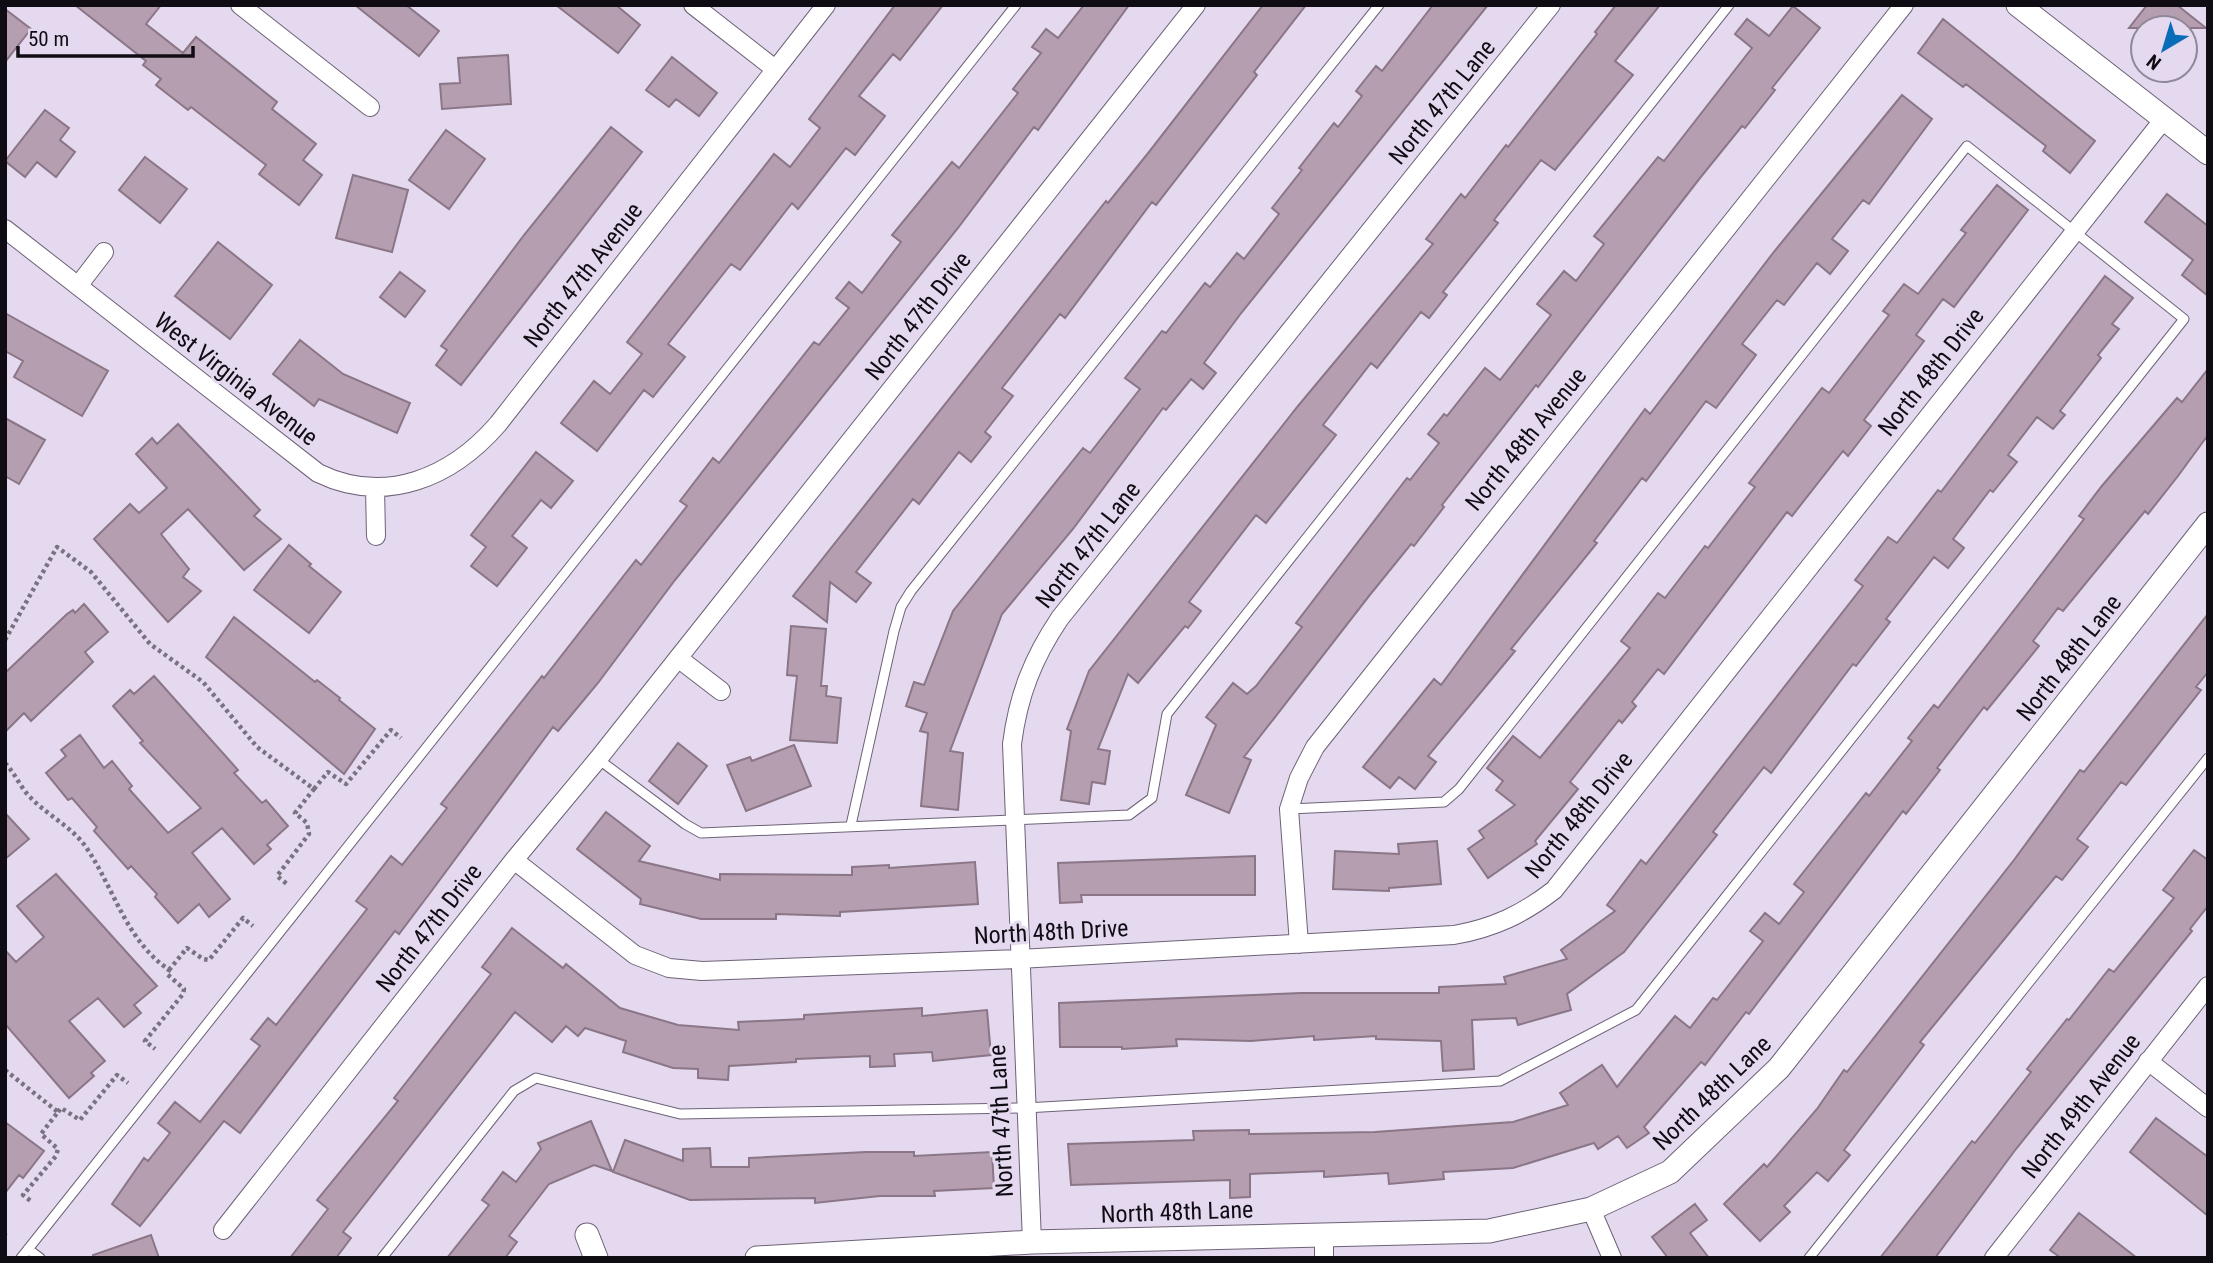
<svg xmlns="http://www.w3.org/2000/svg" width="2213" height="1263" font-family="'Roboto Condensed',sans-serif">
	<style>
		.building { fill: #b49eaf; stroke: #8a7686; stroke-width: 2 }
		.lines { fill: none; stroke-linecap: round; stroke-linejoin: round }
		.service-casing { stroke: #6d6276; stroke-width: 11 }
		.minor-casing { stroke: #6d6276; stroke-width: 20 }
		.tertiary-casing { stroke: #6d6276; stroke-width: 25 }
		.path { stroke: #7a7281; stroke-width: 4.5; stroke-dasharray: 3.5 3.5; stroke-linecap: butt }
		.service { stroke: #fff; stroke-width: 9 }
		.minor { stroke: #fff; stroke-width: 18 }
		.tertiary { stroke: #fff; stroke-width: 23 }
		.labels { text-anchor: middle; stroke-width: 6; stroke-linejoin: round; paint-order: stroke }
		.street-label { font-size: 24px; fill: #100c13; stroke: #e5d9f0 }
	</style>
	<rect width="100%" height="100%" fill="#e5d9f0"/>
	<path class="building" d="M 75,5 L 161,5 L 146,24 L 183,53 L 196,37 L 277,102 L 272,109 L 316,144 L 303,160 L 322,175 L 299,205 L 259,174 L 266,165 L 191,107 L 188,110 L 156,85 L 161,79 L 143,65 L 146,61 Z
		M 355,5 L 406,5 L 439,31 L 419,56 Z
		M 556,5 L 616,5 L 640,25 L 618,53 Z
		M 895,5 L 943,5 L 900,60 L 893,54 L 859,96 L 885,116 L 855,155 L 846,148 L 798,209 L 792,203 L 740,270 L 731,264 L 668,344 L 685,357 L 653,397 L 644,390 L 597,451 L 561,423 L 594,381 L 610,394 L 642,354 L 627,342 L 774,154 L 790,167 L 820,128 L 809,119 Z
		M 1084,5 L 1129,5 L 1038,130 L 1034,127 L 958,228 L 675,580 L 598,683 L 558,731 L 553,727 L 433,889 L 399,934 L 395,931 L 240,1133 L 224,1121 L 140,1226 L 112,1204 L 144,1158 L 148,1161 L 170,1133 L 158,1123 L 175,1102 L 200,1122 L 260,1046 L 251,1039 L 268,1018 L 276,1025 L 367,909 L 356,901 L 391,856 L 402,865 L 447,808 L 441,804 L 515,710 L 542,676 L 544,678 L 636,560 L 641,565 L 687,506 L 680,501 L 713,458 L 719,463 L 814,342 L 819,345 L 849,308 L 836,298 L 849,282 L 862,293 L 901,242 L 892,235 L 952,162 L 959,168 L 1018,93 L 1013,89 L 1041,53 L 1032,47 L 1046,29 L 1058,38 Z
		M 1263,5 L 1306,5 L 1254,72 L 1257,75 L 1156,205 L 1152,202 L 1065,318 L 1060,314 L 1002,388 L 1013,396 L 985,432 L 991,437 L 971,462 L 959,452 L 919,504 L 913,499 L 856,572 L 871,583 L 856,602 L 830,582 L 827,622 L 793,596 L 1106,201 L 1108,203 L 1149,152 Z
		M 1433,5 L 1488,5 L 1242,312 L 1204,363 L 1216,373 L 1203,389 L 1191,379 L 1166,410 L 1163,408 L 1073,529 L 1002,614 L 950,751 L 963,753 L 958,810 L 921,806 L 928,733 L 920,731 L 927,713 L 906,706 L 914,682 L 924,685 L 953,611 L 1083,448 L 1090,453 L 1140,389 L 1125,378 L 1162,331 L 1166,333 L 1205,283 L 1210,287 L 1237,253 L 1244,259 L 1279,214 L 1272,208 L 1302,170 L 1299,168 L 1334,123 L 1338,127 L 1362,96 L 1356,91 L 1376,66 L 1382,71 Z
		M 1616,5 L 1660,5 L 1615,61 L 1633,75 L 1555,170 L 1541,160 L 1494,220 L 1498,223 L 1443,292 L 1447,295 L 1429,318 L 1421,312 L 1377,368 L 1371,363 L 1323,425 L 1336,435 L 1266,523 L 1256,515 L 1189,602 L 1201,611 L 1188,628 L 1185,626 L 1138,683 L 1128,674 L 1098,749 L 1110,751 L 1105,784 L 1092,782 L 1089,804 L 1061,800 L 1071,731 L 1067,729 L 1089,671 L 1298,406 L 1433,244 L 1426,239 L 1461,194 L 1465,198 L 1506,145 L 1508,147 L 1597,34 L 1595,32 Z
		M 2147,5 L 2177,5 L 2206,28 L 2129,28 Z
		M 1793,6 L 1820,28 L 1772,88 L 1775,90 L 1745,128 L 1742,126 L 1700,178 L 1538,387 L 1536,385 L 1442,505 L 1444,507 L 1414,546 L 1411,544 L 1369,596 L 1244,757 L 1251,760 L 1229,813 L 1186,795 L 1216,725 L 1206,717 L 1233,683 L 1247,694 L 1256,686 L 1302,627 L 1296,623 L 1407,478 L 1410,480 L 1439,443 L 1428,434 L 1444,414 L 1447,416 L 1485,368 L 1500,380 L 1551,315 L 1537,304 L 1564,271 L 1576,281 L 1604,244 L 1594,236 L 1658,157 L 1664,161 L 1752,48 L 1735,34 L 1747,19 L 1769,36 Z
		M 5,9 L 31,29 L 5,62 Z
		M 1943,19 L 2095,141 L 2070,173 L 2043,151 L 2046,146 L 1966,84 L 1963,87 L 1918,53 Z
		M 508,55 L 511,104 L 442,109 L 440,84 L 460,83 L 458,58 Z
		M 672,57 L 717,93 L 699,116 L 676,99 L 669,107 L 646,90 Z
		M 1902,95 L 1932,119 L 1869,204 L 1863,200 L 1832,239 L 1848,251 L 1830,274 L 1817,263 L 1784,305 L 1777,300 L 1742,344 L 1756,355 L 1716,408 L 1706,401 L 1646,481 L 1642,478 L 1594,541 L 1597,543 L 1511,649 L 1515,651 L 1428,756 L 1436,762 L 1415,789 L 1399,777 L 1390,788 L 1363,767 L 1434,679 L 1441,685 L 1645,409 L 1650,414 L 1773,253 Z
		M 45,110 L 69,128 L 60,140 L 75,152 L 56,177 L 37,162 L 25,177 L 5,161 Z
		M 611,127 L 642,152 L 461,385 L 436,365 L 447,350 L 441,346 L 524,235 Z
		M 446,130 L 485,159 L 449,209 L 409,180 Z
		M 145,157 L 187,189 L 160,223 L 119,190 Z
		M 353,175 L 408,190 L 392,252 L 336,238 Z
		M 1997,185 L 2028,210 L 1954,307 L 1943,299 L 1916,335 L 1924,341 L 1864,420 L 1871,426 L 1848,456 L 1843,451 L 1792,516 L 1787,512 L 1664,674 L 1658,669 L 1632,702 L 1636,706 L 1622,723 L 1619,720 L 1570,782 L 1578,789 L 1535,841 L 1537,844 L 1488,878 L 1468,849 L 1484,838 L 1479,831 L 1515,805 L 1496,790 L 1503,781 L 1487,768 L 1513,736 L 1540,758 L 1630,648 L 1621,641 L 1658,593 L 1665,598 L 1705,546 L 1708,548 L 1755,487 L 1749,483 L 1789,431 L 1822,388 L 1829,393 L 1889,315 L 1883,311 L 1904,284 L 1918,294 L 1966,233 L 1961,230 Z
		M 2167,194 L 2208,226 L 2208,296 L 2182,275 L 2193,260 L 2145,222 Z
		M 218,242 L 272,285 L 230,339 L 175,296 Z
		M 400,272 L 425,291 L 405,317 L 380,297 Z
		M 2105,276 L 2133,298 L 2112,324 L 2119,329 L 2098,355 L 2101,358 L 2060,411 L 2065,415 L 2053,429 L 2037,417 L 2008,455 L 2017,462 L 1993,492 L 1990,490 L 1953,539 L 1964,548 L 1948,568 L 1934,557 L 1886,619 L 1890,622 L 1856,666 L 1853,664 L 1771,773 L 1764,767 L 1713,832 L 1717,835 L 1624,952 L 1567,994 L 1571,1010 L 1518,1025 L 1516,1018 L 1472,1020 L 1474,1069 L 1443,1071 L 1441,1041 L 1376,1039 L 1376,1036 L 1314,1040 L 1314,1036 L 1251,1041 L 1176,1039 L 1177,1046 L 1122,1049 L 1122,1047 L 1060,1047 L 1059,1003 L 1301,993 L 1439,993 L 1439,987 L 1506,984 L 1504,977 L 1567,959 L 1561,950 L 1615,911 L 1607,905 L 1641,860 L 1646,864 L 1863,586 L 1855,580 L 1888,537 L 1897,543 L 1938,490 L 1941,492 Z
		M 5,313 L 108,371 L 82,416 L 14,377 L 23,361 L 5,351 Z
		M 300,340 L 343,374 L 410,403 L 397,433 L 319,399 L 314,406 L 273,374 Z
		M 2208,369 L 2208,435 L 2178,476 L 2148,514 L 2145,511 L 2063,611 L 2058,608 L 2033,641 L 2039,646 L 1987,710 L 1984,707 L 1937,768 L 1940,770 L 1906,814 L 1903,811 L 1749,1014 L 1746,1012 L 1705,1065 L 1701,1062 L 1644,1127 L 1649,1133 L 1627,1148 L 1618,1136 L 1598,1149 L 1594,1143 L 1513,1168 L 1443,1172 L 1444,1179 L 1389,1184 L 1388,1173 L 1324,1177 L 1324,1171 L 1250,1174 L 1250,1197 L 1230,1198 L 1230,1180 L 1071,1185 L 1068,1144 L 1194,1140 L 1193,1131 L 1249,1130 L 1249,1134 L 1375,1132 L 1513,1122 L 1568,1105 L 1560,1093 L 1602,1065 L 1617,1087 L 1675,1016 L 1690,1028 L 1713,998 L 1717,1000 L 1763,941 L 1750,931 L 1765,913 L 1779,924 L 1804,892 L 1794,884 L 1866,793 L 1869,796 L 1912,741 L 1908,738 L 1934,705 L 1938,708 L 2032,587 L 2084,519 L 2079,516 L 2101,487 L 2177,398 L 2182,402 Z
		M 5,418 L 45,440 L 19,484 L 5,476 Z
		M 178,424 L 260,510 L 254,516 L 281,539 L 244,570 L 188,509 L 161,534 L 189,569 L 183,577 L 201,591 L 168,622 L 94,539 L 130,504 L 139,513 L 167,488 L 136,454 L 152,438 L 157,444 Z
		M 536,452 L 573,481 L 551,508 L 541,500 L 512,536 L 527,548 L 497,586 L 471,566 L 486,547 L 471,535 Z
		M 289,545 L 311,564 L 309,566 L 341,592 L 309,633 L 254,590 Z
		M 84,604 L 108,632 L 85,652 L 93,662 L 31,721 L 24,713 L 5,732 L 5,673 L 67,614 L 73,610 L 75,613 Z
		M 2208,614 L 2208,672 L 2196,687 L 2201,690 L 2126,785 L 2121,782 L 2077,839 L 2088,847 L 2062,880 L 2056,876 L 1920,1042 L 1924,1045 L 1844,1150 L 1850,1155 L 1828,1181 L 1817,1172 L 1784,1206 L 1790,1212 L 1760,1241 L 1724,1204 L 1764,1164 L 1767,1167 L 1817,1109 L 1844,1070 L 1847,1072 L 2014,860 L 2080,770 L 2084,772 Z
		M 234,617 L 315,682 L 317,680 L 340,698 L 339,700 L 375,729 L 344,774 L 206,657 Z
		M 791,626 L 826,629 L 821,686 L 827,686 L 826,696 L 841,698 L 837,743 L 790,740 L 797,676 L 787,675 Z
		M 154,676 L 238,770 L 234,773 L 262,803 L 266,800 L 288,826 L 267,845 L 271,849 L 254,864 L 222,828 L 192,853 L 230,899 L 209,917 L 199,904 L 178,923 L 155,897 L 157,894 L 131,866 L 128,869 L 94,831 L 97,827 L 72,798 L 68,800 L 46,773 L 66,756 L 61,750 L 80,735 L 104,768 L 112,761 L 132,786 L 129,789 L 168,833 L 201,808 L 140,743 L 143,741 L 113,706 L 130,690 L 134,694 Z
		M 678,743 L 707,766 L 678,804 L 649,781 Z
		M 794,745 L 811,786 L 746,811 L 727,765 L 750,757 L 752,761 Z
		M 606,812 L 650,846 L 639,861 L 720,880 L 720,874 L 852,875 L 852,867 L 889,865 L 889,868 L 975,862 L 978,904 L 840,912 L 840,916 L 776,914 L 776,919 L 701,919 L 640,904 L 641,899 L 577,849 Z
		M 5,813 L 29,839 L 5,859 Z
		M 1437,841 L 1441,884 L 1389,888 L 1389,891 L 1333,889 L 1335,851 L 1399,854 L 1398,844 Z
		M 2194,850 L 2208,860 L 2208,906 L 2190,929 L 2192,931 L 2016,1149 L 1935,1258 L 1880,1258 L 1972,1141 L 1975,1143 L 2031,1072 L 2027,1069 L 2067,1019 L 2069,1020 L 2109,969 L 2114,972 L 2174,898 L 2163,890 Z
		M 1255,856 L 1255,895 L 1081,895 L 1082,902 L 1060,903 L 1058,863 Z
		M 56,874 L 157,986 L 134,1005 L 141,1013 L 124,1027 L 98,998 L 69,1021 L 105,1061 L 91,1073 L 94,1076 L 69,1098 L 5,1024 L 5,950 L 16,962 L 44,937 L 17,906 Z
		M 512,928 L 563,968 L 566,964 L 620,1008 L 678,1025 L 739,1030 L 738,1022 L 804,1019 L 804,1015 L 922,1008 L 922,1016 L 987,1010 L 991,1055 L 933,1061 L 932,1052 L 894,1054 L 895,1066 L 870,1067 L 870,1056 L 796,1059 L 796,1062 L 729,1066 L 728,1080 L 698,1078 L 698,1069 L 673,1068 L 623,1052 L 626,1041 L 585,1028 L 578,1036 L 566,1026 L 552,1042 L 515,1012 L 343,1232 L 351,1238 L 336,1258 L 290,1258 L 328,1209 L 317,1200 L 398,1101 L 394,1098 L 491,974 L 482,967 Z
		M 2156,1118 L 2208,1157 L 2208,1216 L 2130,1152 Z
		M 591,1121 L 612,1171 L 594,1165 L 549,1184 L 509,1236 L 517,1242 L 505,1258 L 447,1258 L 489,1205 L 482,1200 L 503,1172 L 516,1182 L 541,1149 L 538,1143 Z
		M 5,1122 L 44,1151 L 23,1178 L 19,1175 L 5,1193 Z
		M 625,1140 L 683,1161 L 683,1149 L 710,1148 L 711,1167 L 749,1167 L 749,1158 L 866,1152 L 914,1152 L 914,1156 L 992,1152 L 994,1188 L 934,1191 L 935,1196 L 880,1196 L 815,1203 L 815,1198 L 690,1200 L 613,1172 Z
		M 1695,1204 L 1707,1220 L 1690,1233 L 1709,1258 L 1668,1258 L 1652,1237 Z
		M 2079,1213 L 2137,1258 L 2061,1258 L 2050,1250 Z
		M 151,1235 L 159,1258 L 94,1258 L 93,1255 Z"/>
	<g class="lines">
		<g class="service-casing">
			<path id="service" d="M 598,759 L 685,824 L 701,833 L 1129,815 L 1152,798 L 1167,714 L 1729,5
				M 851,825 L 894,631 L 901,607 L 911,591 L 1379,5
				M 28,1249 L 40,1258
				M 21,1258 L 1016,5
				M 382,1258 L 514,1091 L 536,1078 L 680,1114 L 1025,1108 L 1500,1081 L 1636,1010 L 2184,319 L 1967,146 L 1459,789 L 1444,802 L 1289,809
				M 1809,1258 L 2208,758"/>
		</g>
		<g class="minor-casing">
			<path id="minor" d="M 240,5 L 370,107
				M 693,5 L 775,69
				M 5,229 L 318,473 C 386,506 452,477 498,424 L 826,5
				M 78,286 L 104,252
				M 375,487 L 376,536
				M 678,658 L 721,691
				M 514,860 L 635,955 L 669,968 L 702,971 L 1019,959 L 1454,935 C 1494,928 1523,914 1554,890 L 2164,119
				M 1299,944 L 1289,809 L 1299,778 L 1315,747 L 1904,5
				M 2148,1061 L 2208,1108
				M 1591,1209 L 1612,1258
				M 223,1230 L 514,860 L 598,759 L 1196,5
				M 1032,1242 L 1012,744 C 1018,696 1033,658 1060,618 L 1551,5
				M 1324,1258 L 1324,1234
				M 1994,1258 L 2208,986"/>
		</g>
		<g class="tertiary-casing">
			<path id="tertiary" d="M 2018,5 L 2208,153
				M 587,1235 L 596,1258
				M 757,1258 L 1032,1242 L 1489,1231 L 1591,1209 L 1670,1172 L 1779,1068 L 2208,524"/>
		</g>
		<path class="path" d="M 5,640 L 57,547 L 91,572 L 150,644 L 203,682 L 257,747 L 314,789 L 295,813 L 307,823 L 309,834 L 277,876 L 287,884
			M 5,763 C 15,773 20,787 30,797 C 48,816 71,826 86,847 C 115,890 125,939 169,970 L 167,974 L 184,989 L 183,994 L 145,1041 L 155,1049
			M 314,789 L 328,772 L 346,784 L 391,730 L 401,738
			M 169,970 L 187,948 L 203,959 L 209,960 L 243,918 L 253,926
			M 5,1070 L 58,1112 L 41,1134 L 58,1149 L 56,1156 L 23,1195 L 32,1202
			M 58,1112 L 61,1108 L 80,1120 L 117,1075 L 128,1083
			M 5,1235 L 6,1236"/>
		<use href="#service" class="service"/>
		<use href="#minor" class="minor"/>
		<use href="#tertiary" class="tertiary"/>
	</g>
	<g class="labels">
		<g class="street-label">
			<text transform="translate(1442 102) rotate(-51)" y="8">North 47th Lane</text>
			<text transform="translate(583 275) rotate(-52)" y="8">North 47th Avenue</text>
			<text transform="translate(918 316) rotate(-52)" y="8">North 47th Drive</text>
			<text transform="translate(1931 372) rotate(-52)" y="8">North 48th Drive</text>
			<text transform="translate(236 379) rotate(38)" y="8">West Virginia Avenue</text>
			<text transform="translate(1526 439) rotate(-51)" y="8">North 48th Avenue</text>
			<text transform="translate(1088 545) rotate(-52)" y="8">North 47th Lane</text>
			<text transform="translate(2069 658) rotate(-52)" y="8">North 48th Lane</text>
			<text transform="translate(1579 815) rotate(-51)" y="8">North 48th Drive</text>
			<text transform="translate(429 928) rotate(-52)" y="8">North 47th Drive</text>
			<text transform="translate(1051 932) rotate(-3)" y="8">North 48th Drive</text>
			<text transform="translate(1712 1093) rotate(-44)" y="8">North 48th Lane</text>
			<text transform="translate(2081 1106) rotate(-52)" y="8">North 49th Avenue</text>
			<text transform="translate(1001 1121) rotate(-93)" y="8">North 47th Lane</text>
			<text transform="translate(1177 1212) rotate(-2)" y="8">North 48th Lane</text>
		</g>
	</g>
	<rect width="2213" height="1263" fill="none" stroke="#100c13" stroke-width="14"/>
	<g transform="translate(2164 49) rotate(218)"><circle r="33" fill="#e5d9f0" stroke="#908798" stroke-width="2"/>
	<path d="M0-5L12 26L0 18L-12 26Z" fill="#096cb8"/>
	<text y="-10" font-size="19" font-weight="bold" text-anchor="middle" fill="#100c13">N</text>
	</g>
	<path d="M18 46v10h175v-10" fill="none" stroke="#100c13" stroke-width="3.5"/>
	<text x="28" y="46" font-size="21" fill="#100c13" stroke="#e5d9f0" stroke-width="5" paint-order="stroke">50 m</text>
</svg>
